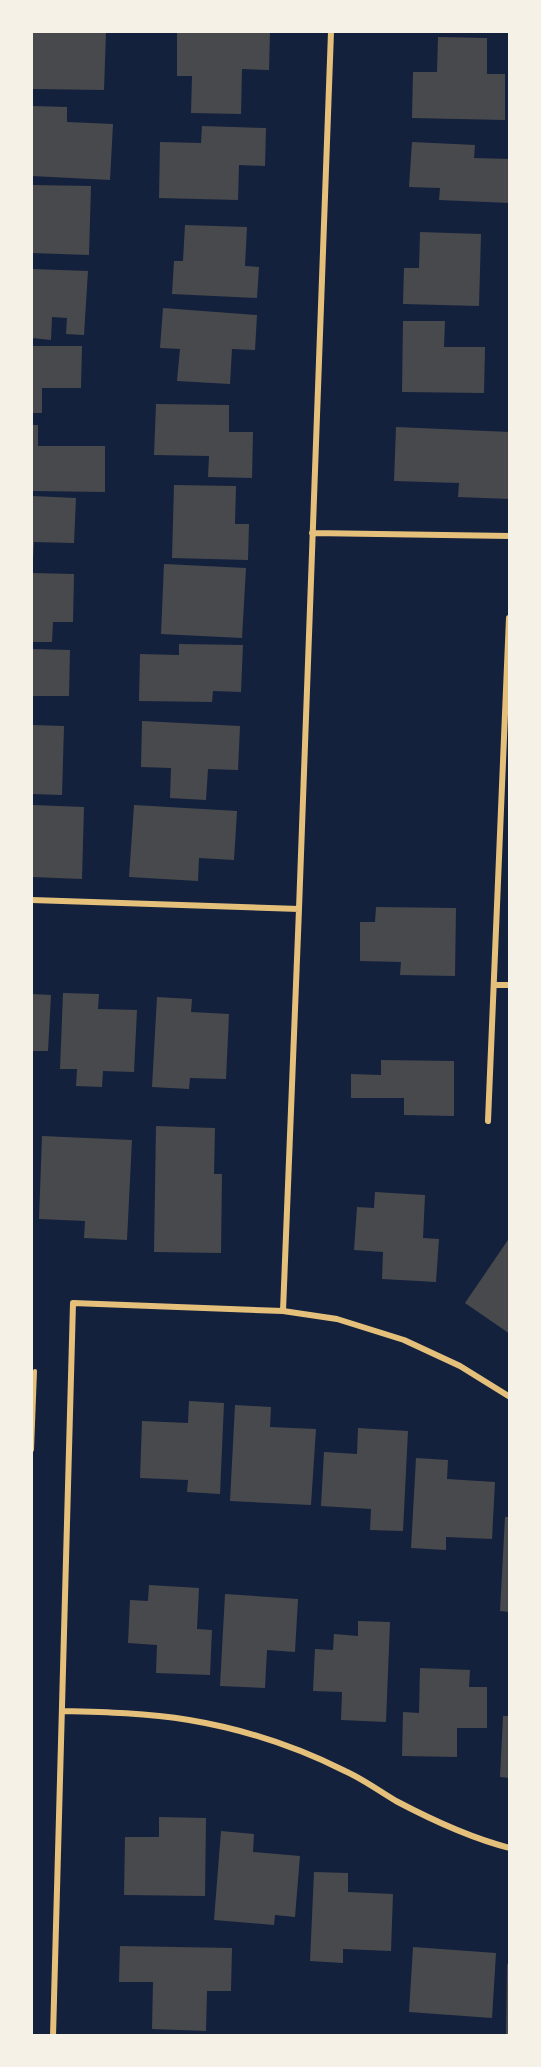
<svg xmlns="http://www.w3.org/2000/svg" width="541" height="2067" font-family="Helvetica,sans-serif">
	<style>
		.building { fill: #48494c }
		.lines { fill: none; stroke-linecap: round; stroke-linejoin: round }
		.path { stroke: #e5c07b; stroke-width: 4 }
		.minor { stroke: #e5c07b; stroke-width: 6 }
	</style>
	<rect width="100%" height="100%" fill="#14213d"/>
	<path class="building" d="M 32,32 L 106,32 L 104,90 L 32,89 Z
		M 177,32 L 270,32 L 269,70 L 242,69 L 241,114 L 191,113 L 192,76 L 177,76 Z
		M 438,37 L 487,38 L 487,74 L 505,74 L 505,120 L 412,118 L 413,72 L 437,72 Z
		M 32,106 L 67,107 L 67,122 L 113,124 L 110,180 L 32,176 Z
		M 202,126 L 266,128 L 265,166 L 239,165 L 238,200 L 159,198 L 160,142 L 201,143 Z
		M 412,142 L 475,145 L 474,158 L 510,159 L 510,203 L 439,200 L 440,188 L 409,187 Z
		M 32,185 L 91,186 L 89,255 L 32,253 Z
		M 185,225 L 247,227 L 245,266 L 259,267 L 257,298 L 172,294 L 174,261 L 183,261 Z
		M 420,232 L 481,234 L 479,306 L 403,304 L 404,268 L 419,268 Z
		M 32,269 L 88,271 L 84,335 L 66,334 L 67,318 L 52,317 L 51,340 L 32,338 Z
		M 163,308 L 257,315 L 255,350 L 232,349 L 230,384 L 177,381 L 180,349 L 160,348 Z
		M 403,321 L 445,321 L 444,347 L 485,347 L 484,393 L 402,392 Z
		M 32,346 L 82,346 L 81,388 L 42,388 L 42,413 L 32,413 Z
		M 156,404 L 229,405 L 229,432 L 253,432 L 252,478 L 208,477 L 209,456 L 154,455 Z
		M 32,425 L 38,425 L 38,446 L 105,446 L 105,492 L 32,491 Z
		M 396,427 L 510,432 L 510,499 L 458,497 L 459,483 L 394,481 Z
		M 174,485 L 236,486 L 235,524 L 249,524 L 248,560 L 172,558 Z
		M 32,496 L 76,498 L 74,543 L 34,542 L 33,559 L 32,559 Z
		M 164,564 L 246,568 L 242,638 L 161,634 Z
		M 32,573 L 74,574 L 73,622 L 53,622 L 52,642 L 32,642 Z
		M 179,644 L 243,645 L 241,692 L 213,691 L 212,702 L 139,701 L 140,654 L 179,655 Z
		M 32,649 L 70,650 L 69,696 L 32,696 Z
		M 142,721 L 240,726 L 238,770 L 208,769 L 206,800 L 170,798 L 171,768 L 141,767 Z
		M 32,725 L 64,726 L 62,795 L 32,794 Z
		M 32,805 L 84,807 L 82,879 L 32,877 Z
		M 134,805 L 237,811 L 234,860 L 199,858 L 198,881 L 129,877 Z
		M 376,907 L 456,908 L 455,976 L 400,975 L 401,962 L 360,961 L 360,922 L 375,922 Z
		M 63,993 L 99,994 L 98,1009 L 137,1010 L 134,1072 L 103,1071 L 102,1087 L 76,1086 L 77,1069 L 60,1069 Z
		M 32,994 L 51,995 L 48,1051 L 32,1051 Z
		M 157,997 L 192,999 L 191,1012 L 229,1014 L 226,1079 L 190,1078 L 189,1089 L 152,1087 Z
		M 381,1060 L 454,1061 L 454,1116 L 404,1115 L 404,1098 L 351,1098 L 351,1074 L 381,1075 Z
		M 156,1126 L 215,1128 L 214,1174 L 222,1174 L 221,1253 L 154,1252 Z
		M 42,1136 L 132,1140 L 127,1240 L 84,1238 L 85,1221 L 39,1219 Z
		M 375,1192 L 425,1195 L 423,1238 L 439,1239 L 436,1282 L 382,1279 L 383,1252 L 354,1250 L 357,1207 L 374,1208 Z
		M 510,1237 L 510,1334 L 465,1303 Z
		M 189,1401 L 224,1403 L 220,1494 L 187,1492 L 188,1480 L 140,1478 L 142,1421 L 188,1423 Z
		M 235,1405 L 271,1407 L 270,1427 L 316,1429 L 311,1505 L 230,1501 Z
		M 358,1428 L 408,1431 L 403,1531 L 370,1530 L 371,1509 L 321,1506 L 324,1452 L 357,1454 Z
		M 416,1458 L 448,1460 L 447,1479 L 495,1482 L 492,1539 L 446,1537 L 446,1550 L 411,1548 Z
		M 505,1517 L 510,1517 L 510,1612 L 500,1611 Z
		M 149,1585 L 199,1588 L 197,1629 L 212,1630 L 210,1675 L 156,1673 L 157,1645 L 128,1643 L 130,1600 L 148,1601 Z
		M 225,1594 L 298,1599 L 295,1652 L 267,1650 L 265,1688 L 220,1686 Z
		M 358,1621 L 390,1622 L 386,1722 L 341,1720 L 342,1692 L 313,1691 L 315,1649 L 333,1650 L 334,1634 L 358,1636 Z
		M 420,1668 L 470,1670 L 469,1687 L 487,1687 L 487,1728 L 457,1728 L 457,1757 L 402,1756 L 403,1712 L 419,1713 Z
		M 503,1716 L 510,1716 L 510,1778 L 500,1777 Z
		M 159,1817 L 206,1818 L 205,1896 L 124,1895 L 125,1837 L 159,1837 Z
		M 221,1831 L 254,1834 L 253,1852 L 300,1856 L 295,1917 L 275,1915 L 274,1925 L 214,1920 Z
		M 314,1872 L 348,1873 L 348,1892 L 393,1894 L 391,1951 L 343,1949 L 343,1963 L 310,1961 Z
		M 120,1946 L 232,1948 L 231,1991 L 207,1991 L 206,2031 L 152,2029 L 153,1982 L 119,1982 Z
		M 413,1947 L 496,1953 L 492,2018 L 409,2012 Z
		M 507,1964 L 510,1964 L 510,2034 L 506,2034 Z"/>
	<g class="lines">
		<path class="path" d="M 32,1450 L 35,1371"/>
		<path class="minor" d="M 312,533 L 510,536
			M 32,900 L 299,909
			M 495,985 L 510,985
			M 488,1121 L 509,618
			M 283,1311 L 299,909 L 331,32
			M 62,1711 C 105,1712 147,1713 189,1720 C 243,1729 297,1747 345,1771 C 363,1779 379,1791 396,1801 C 432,1820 470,1838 510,1848
			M 53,2036 L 73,1303 L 283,1311 L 337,1319 L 404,1340 L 460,1366 L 510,1397"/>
	</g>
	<rect width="541" height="2067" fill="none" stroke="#f6f1e7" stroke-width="66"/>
</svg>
